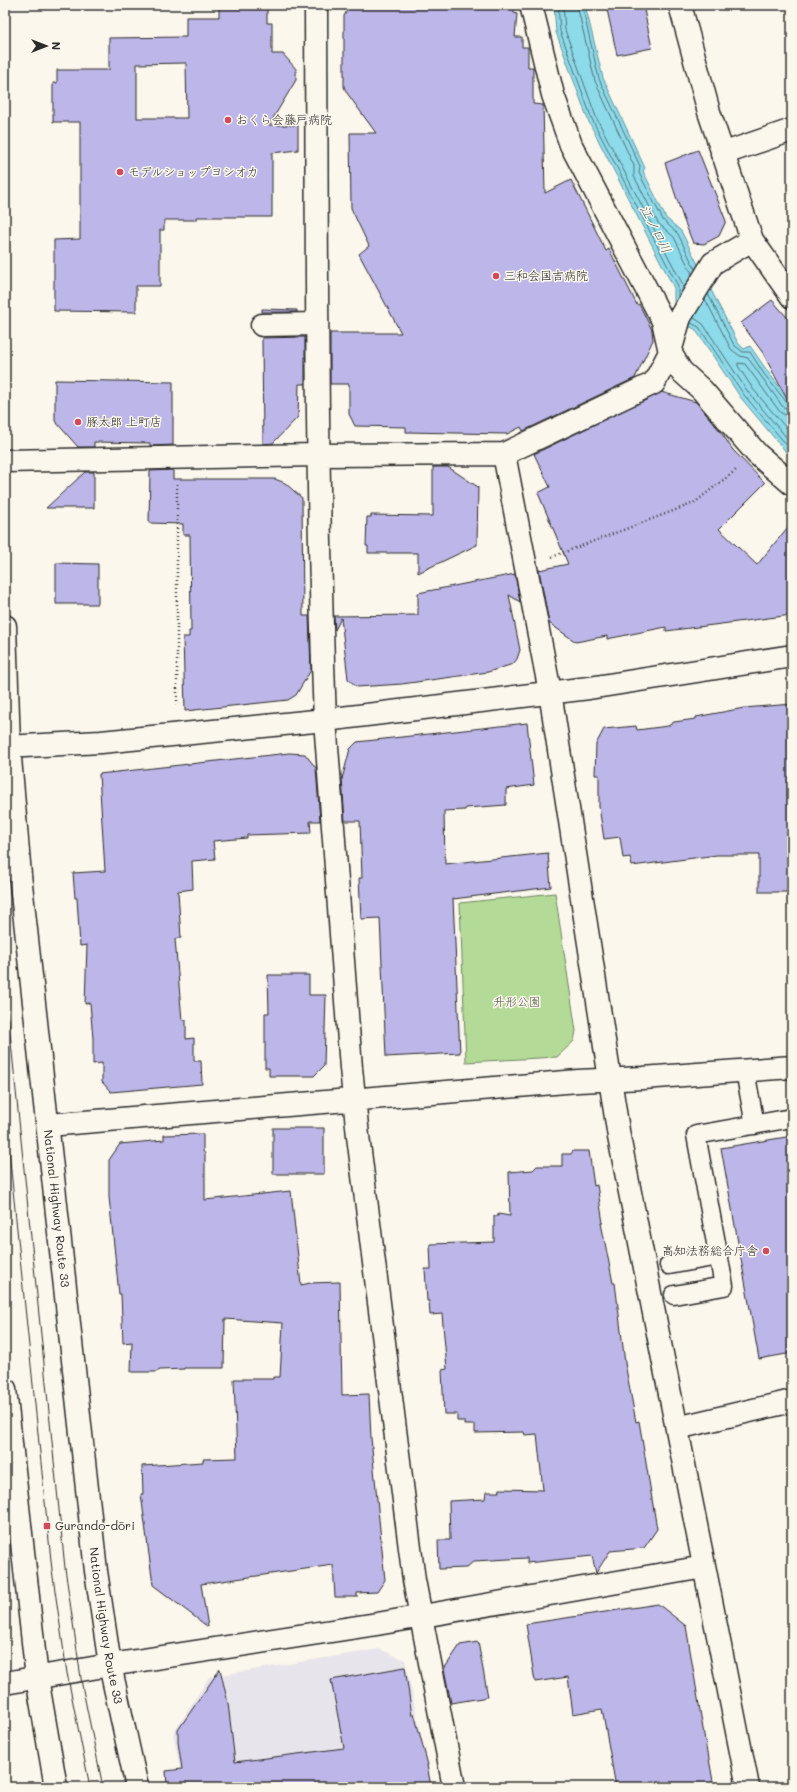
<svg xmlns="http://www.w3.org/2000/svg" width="797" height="1792" font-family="Mali,'Klee One',sans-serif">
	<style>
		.built { fill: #e8e4eb }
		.green { fill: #b3db97; stroke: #6f8361 }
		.water { fill: #8cdaea; stroke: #65949e }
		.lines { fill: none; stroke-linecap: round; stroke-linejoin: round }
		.shore { stroke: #527177; stroke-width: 1 }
		.building { fill: #bdb6e8; stroke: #2b2b2b; fill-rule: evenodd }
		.lane-casing { stroke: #2b2b2b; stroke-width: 21 }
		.street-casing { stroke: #2b2b2b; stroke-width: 25 }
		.secondary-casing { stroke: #2b2b2b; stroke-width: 25 }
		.highway-casing { stroke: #2b2b2b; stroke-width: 25 }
		.path { stroke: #2b2b2b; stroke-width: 2.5; stroke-dasharray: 1 3; stroke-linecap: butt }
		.lane { stroke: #fbf7ec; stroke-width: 18 }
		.street { stroke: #fbf7ec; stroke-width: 22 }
		.secondary { stroke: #fbf7ec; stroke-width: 22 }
		.highway { stroke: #fbf7ec; stroke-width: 22 }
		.tram { stroke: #2b2b2b; stroke-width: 1 }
		.poi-dot { fill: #d1495b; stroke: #fbf7ec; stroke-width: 1.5 }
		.labels { text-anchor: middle; stroke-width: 3; stroke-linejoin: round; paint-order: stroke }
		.poi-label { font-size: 12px; fill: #2b2b2b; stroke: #fbf7ec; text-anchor: start }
		.park-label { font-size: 12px; fill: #4d5746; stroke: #fbf7ec }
		.street-label { font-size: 12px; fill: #2b2b2b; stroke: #fbf7ec }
		.water-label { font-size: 13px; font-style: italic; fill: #43575b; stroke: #fbf7ec }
	</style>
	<rect width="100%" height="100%" fill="#fbf7ec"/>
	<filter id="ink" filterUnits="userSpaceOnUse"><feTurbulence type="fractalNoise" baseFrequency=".025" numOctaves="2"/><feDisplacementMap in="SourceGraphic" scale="8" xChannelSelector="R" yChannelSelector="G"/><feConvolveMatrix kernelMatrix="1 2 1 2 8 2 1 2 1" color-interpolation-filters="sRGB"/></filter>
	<g filter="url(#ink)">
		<path class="built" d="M 379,1649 L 405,1660 L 432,1787 L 184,1787 L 173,1734 L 209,1677 Z"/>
		<path class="green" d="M 555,893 L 576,1031 L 574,1041 L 557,1057 L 466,1062 L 460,903 Z"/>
		<path class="water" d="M 554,5 L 585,5 L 603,78 L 645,168 L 643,171 L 666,218 L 681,231 L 738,343 L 744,349 L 750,346 L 768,372 L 792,403 L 792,456 L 786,452 L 741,398 L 695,329 L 688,326 L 674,304 L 674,288 L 588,120 L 556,32 Z"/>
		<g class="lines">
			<path class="shore" d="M 558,5 L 560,31 L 592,119 L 678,286 L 678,297
				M 563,5 L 565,30 L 596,117 L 682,283 L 683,289
				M 577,5 L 595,81 L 634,166 L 634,176 L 658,223 L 674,237 L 692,274
				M 582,5 L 599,79 L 640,166 L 639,173 L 663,220 L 678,234 L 695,269
				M 708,294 L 734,345 L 743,352 L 750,352 L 764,374 L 788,404
				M 705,299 L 731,349 L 740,356 L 748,358 L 783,407 L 792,410
				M 694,318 L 703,324 L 748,392 L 792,444
				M 691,323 L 699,327 L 744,395 L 792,451
				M 792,416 L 785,415 L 780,412 L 745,364 L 738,363 L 738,366 L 753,389 L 792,435"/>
		</g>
		<path class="building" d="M 219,5 L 267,5 L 267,23 L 272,23 L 272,54 L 283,54 L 296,69 L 296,80 L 269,125 L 298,125 L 298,150 L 272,153 L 272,217 L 196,217 L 196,220 L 164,220 L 164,230 L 160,230 L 160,286 L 136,286 L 136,312 L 54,311 L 54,240 L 80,239 L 80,122 L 53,122 L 53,83 L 57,83 L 57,70 L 109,70 L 109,38 L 186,37 L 186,17 L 219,17 ZM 186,63 L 187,118 L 137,118 L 137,64 Z
			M 350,5 L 514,5 L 514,13 L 517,14 L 515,37 L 522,37 L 522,47 L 528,47 L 528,67 L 533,67 L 533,104 L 543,105 L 545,193 L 571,180 L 606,251 L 609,249 L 637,305 L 639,304 L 652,330 L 653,340 L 635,378 L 523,431 L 521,427 L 507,434 L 406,432 L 406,427 L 355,426 L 349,414 L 349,384 L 330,384 L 330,333 L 401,333 L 359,254 L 369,246 L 351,208 L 350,133 L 376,133 L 347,93 L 344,87 L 344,16 Z
			M 606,5 L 643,5 L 652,48 L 617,55 Z
			M 698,150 L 726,221 L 719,236 L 704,244 L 693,243 L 683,218 L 665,163 Z
			M 772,300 L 792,323 L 792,409 L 763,353 L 741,323 Z
			M 262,309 L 297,310 L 297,312 L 262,312 Z
			M 305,337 L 305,384 L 299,384 L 298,417 L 273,443 L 263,444 L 262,338 Z
			M 55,380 L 173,382 L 173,445 L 150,446 L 150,443 L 94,442 L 94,447 L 78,447 L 55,421 Z
			M 661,392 L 696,402 L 720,431 L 733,450 L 765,483 L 719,529 L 757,565 L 792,522 L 792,582 L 788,582 L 792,615 L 666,631 L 666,627 L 607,639 L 607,636 L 576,642 L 549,623 L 539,570 L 568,564 L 538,493 L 550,487 L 534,454 Z
			M 433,467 L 448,467 L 478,487 L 477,545 L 418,573 L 418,553 L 368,553 L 368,546 L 366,546 L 367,517 L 371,517 L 371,515 L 433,516 Z
			M 173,470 L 173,479 L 275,479 L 285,483 L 302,498 L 303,616 L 309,616 L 311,670 L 296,695 L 288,700 L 185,711 L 183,637 L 189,637 L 189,631 L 191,631 L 190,535 L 183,535 L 183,524 L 149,523 L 150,471 Z
			M 85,472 L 94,472 L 94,508 L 46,508 Z
			M 56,563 L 98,564 L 98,604 L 56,604 Z
			M 515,574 L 520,602 L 509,595 L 520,650 L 517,659 L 513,664 L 488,672 L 402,684 L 357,687 L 348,679 L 341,618 L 335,630 L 334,616 L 418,615 L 418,593 Z
			M 792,704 L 792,892 L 759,892 L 759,855 L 717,855 L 632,866 L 630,857 L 623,858 L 620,837 L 604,839 L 599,807 L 599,775 L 595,775 L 596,744 L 604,729 L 636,726 L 637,730 L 668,726 L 674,722 L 696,719 L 696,717 L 744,708 Z
			M 527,723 L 534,785 L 506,789 L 506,805 L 466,808 L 465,810 L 444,811 L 445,864 L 548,853 L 551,887 L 453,899 L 460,1053 L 386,1057 L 380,918 L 361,919 L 359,878 L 362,878 L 360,821 L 345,821 L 342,779 L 350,749 L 357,742 Z
			M 289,753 L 305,754 L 316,768 L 320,821 L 310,821 L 311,833 L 247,835 L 247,838 L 213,841 L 215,859 L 192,861 L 193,889 L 178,891 L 181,938 L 175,939 L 182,1020 L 186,1020 L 186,1039 L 194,1038 L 194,1061 L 201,1061 L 202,1084 L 111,1092 L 102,1082 L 102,1063 L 93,1064 L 93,1039 L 90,1003 L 85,1004 L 87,945 L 80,946 L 77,898 L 75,898 L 73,873 L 105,871 L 99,774 Z
			M 268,975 L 309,975 L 309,995 L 326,995 L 324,1066 L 314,1076 L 269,1076 L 269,1068 L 265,1068 L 265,1013 L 269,1013 Z
			M 273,1128 L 324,1128 L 324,1174 L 273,1174 Z
			M 203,1134 L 203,1151 L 205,1154 L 205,1200 L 291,1191 L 301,1285 L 310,1283 L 340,1282 L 342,1395 L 369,1394 L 371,1438 L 385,1580 L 377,1592 L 357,1593 L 357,1597 L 335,1597 L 333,1565 L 201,1584 L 208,1627 L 153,1585 L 141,1494 L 143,1494 L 142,1466 L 203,1462 L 203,1459 L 237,1458 L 234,1379 L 273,1379 L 273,1377 L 280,1377 L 283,1323 L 225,1319 L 224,1368 L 184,1368 L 184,1369 L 160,1370 L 156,1372 L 131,1372 L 132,1342 L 123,1343 L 121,1294 L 119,1294 L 109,1197 L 109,1160 L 120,1144 L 164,1140 L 164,1135 Z
			M 792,1136 L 792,1353 L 759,1359 L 721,1148 Z
			M 573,1151 L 589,1151 L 594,1186 L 597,1185 L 603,1223 L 601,1223 L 613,1283 L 615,1283 L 625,1363 L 636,1422 L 639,1421 L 657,1529 L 644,1548 L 610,1551 L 596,1573 L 592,1556 L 527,1563 L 527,1558 L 474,1561 L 466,1568 L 439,1569 L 438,1540 L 450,1540 L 449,1501 L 485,1499 L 486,1492 L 499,1492 L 500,1489 L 543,1490 L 537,1434 L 525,1435 L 524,1432 L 475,1433 L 475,1425 L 464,1425 L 464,1421 L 457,1421 L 457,1414 L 444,1414 L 442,1370 L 447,1369 L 442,1314 L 430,1315 L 429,1301 L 427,1301 L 425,1269 L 431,1269 L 430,1244 L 494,1242 L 494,1216 L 498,1216 L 498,1214 L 510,1216 L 509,1172 L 533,1170 L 537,1166 L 562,1166 L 562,1154 L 571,1154 Z
			M 658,1604 L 686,1626 L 707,1753 L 708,1753 L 714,1787 L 616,1787 L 602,1709 L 573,1714 L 568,1677 L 535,1682 L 526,1624 Z
			M 478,1642 L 488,1697 L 451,1703 L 444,1669 L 460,1645 Z
			M 405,1667 L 412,1716 L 414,1713 L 428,1765 L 427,1765 L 431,1787 L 167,1787 L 166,1771 L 182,1769 L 178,1742 L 178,1730 L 220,1669 L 228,1703 L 235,1762 L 344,1748 L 331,1680 Z"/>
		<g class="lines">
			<g class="lane-casing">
				<path id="lane" d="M 745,1071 L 755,1125
					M 669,1265 L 718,1256
					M 674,1295 L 724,1286 L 696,1135 L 792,1118"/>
			</g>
			<g class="street-casing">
				<path id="street" d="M 316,5 C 317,243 316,482 325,720 L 351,1068 L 358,1136 L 414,1580 L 454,1787
					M 531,5 L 553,95 L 571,145 L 663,321 L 670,352 L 681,371 L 702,390 L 757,454 L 792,484
					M 680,5 L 709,112 L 752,240 L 792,297
					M 722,154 L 792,130
					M 262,325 L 317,324
					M 504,454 L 550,692
					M 5,461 L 317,455 L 504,454 L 654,383 L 670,352 L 680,317 L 713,263 L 752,240
					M 48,1125 L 578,1081 L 643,1078 L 792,1067"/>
			</g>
			<g class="secondary-casing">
				<path id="secondary" d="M 550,692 L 619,1137 L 748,1787
					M 5,747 L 101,742 L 325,720 L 589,688 L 792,656
					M 677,1428 L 792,1401
					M 5,1683 L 110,1665 L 377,1624 L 704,1567"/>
			</g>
			<g class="highway-casing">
				<g id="highway">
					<path id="s1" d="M 5,626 L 9,746 L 20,875 L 96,1571 L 110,1665 L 137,1787"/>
					<path d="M 5,1389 L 37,1678 L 56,1787"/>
				</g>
			</g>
			<path class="path" d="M 177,484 L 177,706
				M 552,557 L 694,503 L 736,470"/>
			<use href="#lane" class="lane"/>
			<use href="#street" class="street"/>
			<use href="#secondary" class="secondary"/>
			<use href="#highway" class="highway"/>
			<path class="tram" d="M 5,984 L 65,1568 L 82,1685 L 103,1787
				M 5,1112 L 52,1570 L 67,1673 L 90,1787"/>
		</g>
	</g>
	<g class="poi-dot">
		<circle cx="228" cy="120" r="4"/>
		<circle cx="120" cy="172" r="4"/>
		<circle cx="496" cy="276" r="4"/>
		<circle cx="78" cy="422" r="4"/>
		<circle cx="766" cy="1251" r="4"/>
		<rect x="43" y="1522" width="8" height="8" rx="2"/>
	</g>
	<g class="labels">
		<g class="poi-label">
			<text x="236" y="124">おくら会藤戸病院</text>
			<text x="128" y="176">モデルショップヨシオカ</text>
			<text x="504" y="280">三和会国吉病院</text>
			<text x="86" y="426">豚太郎 上町店</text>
			<text x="758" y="1255" text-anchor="end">高知法務総合庁舎</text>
			<text x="55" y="1530">Gurando-dōri</text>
		</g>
		<g class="park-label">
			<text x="517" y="1006">升形公園</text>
		</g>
		<g class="street-label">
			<text dy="4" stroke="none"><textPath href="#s1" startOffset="585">National Highway Route 33</textPath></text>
			<text dy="4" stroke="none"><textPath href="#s1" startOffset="1005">National Highway Route 33</textPath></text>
		</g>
		<g class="water-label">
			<text transform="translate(656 229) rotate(63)" y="5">江ノ口川</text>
		</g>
	</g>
	<rect width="797" height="1792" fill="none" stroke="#fbf7ec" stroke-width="20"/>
	<rect x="10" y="10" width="777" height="1772" fill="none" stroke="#2b2b2b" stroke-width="1.5" filter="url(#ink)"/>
	<g transform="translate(46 46) rotate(90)" stroke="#fbf7ec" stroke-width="3" paint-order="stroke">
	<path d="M0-3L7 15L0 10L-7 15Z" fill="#2b2b2b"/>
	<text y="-6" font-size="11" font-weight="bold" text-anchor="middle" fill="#2b2b2b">N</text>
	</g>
</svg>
